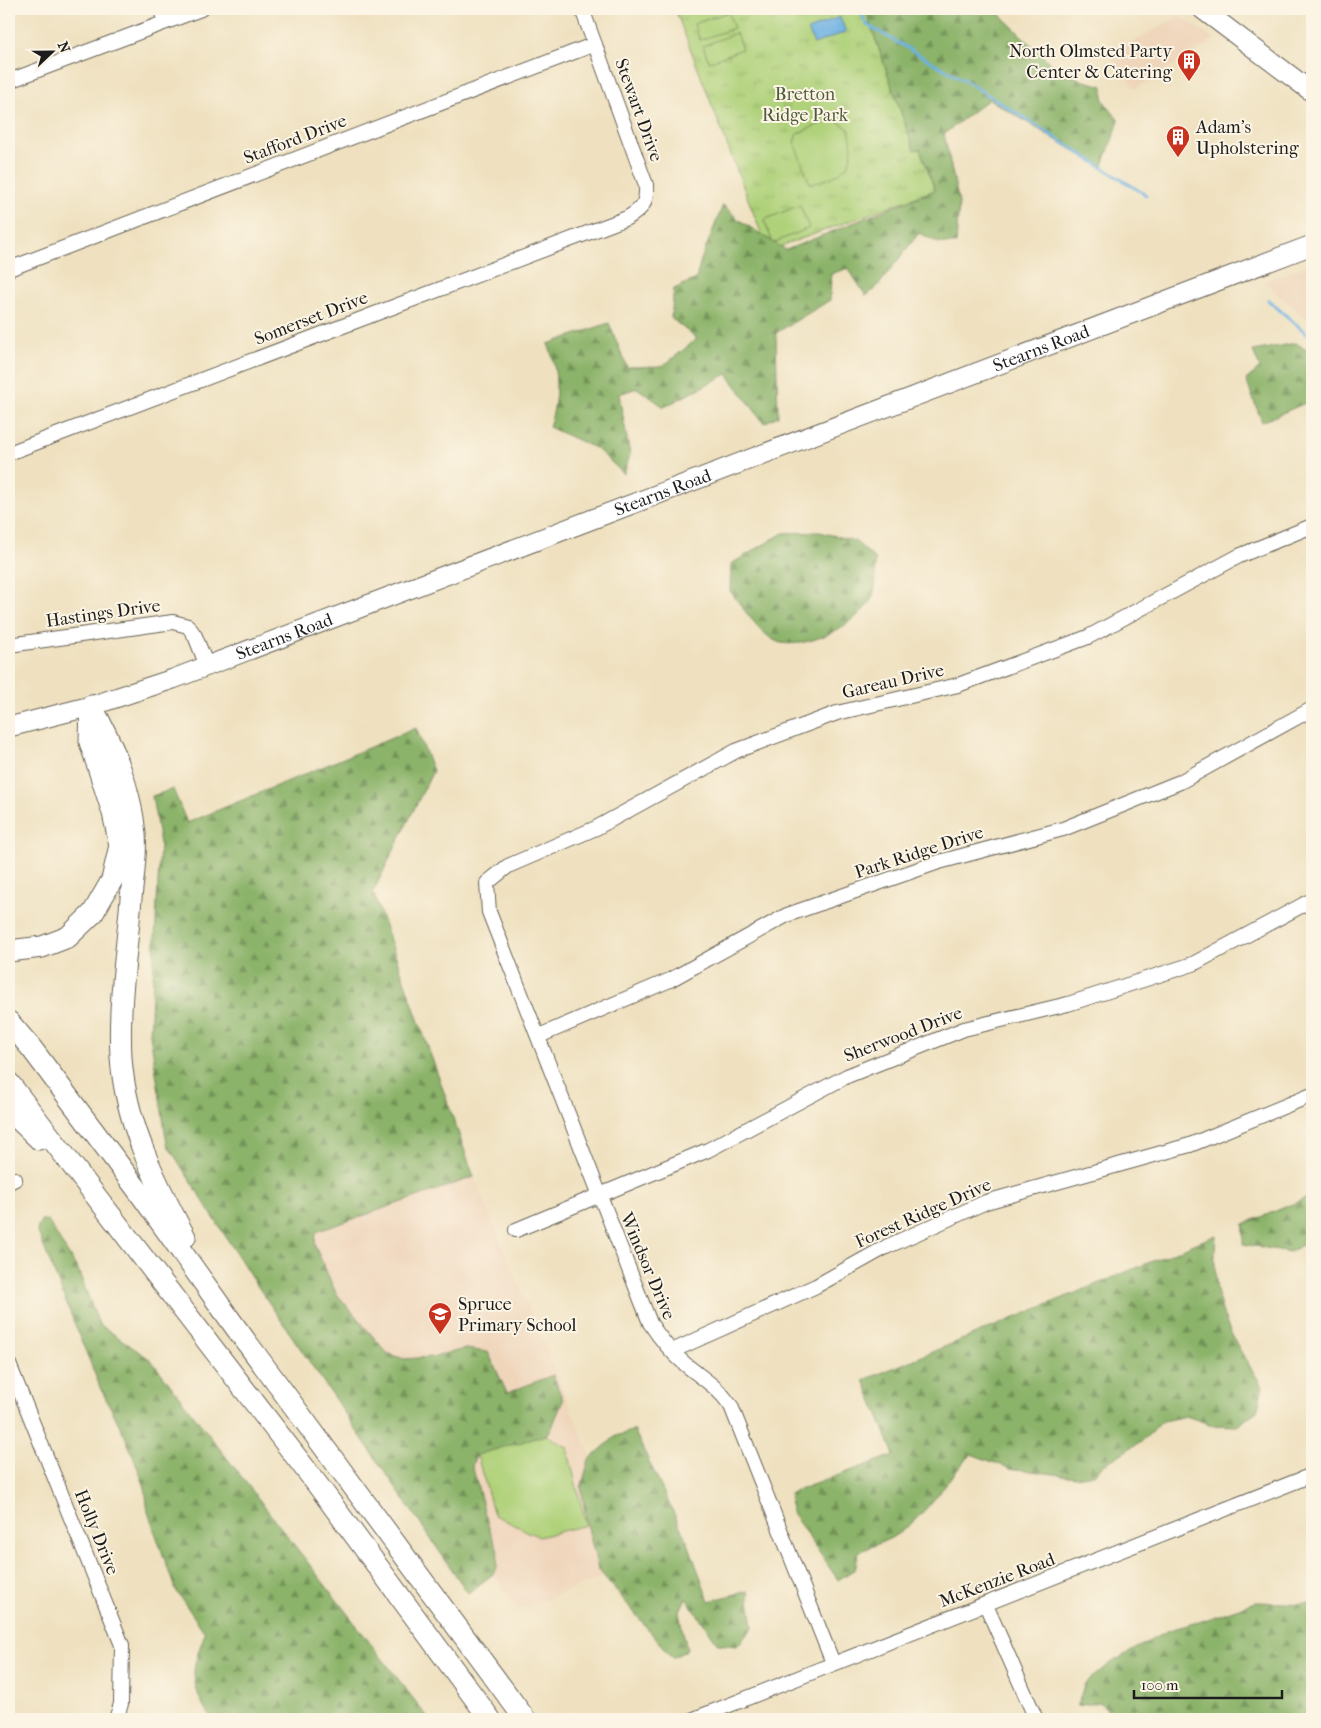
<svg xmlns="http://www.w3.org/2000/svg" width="1321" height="1728" font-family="'IM FELL French Canon',serif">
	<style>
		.built { fill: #efd6bb }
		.grass { fill: url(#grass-tufts); stroke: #66764a }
		.forest { fill: url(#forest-firs); stroke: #546842 }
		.garden { fill: #afd179; stroke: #66764a }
		.water { fill: #6cb1e2; stroke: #44667f }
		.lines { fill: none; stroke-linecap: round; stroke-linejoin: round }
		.stream { stroke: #6cb1e2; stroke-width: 3 }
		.minor-casing { stroke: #666155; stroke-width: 16 }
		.major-casing { stroke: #666155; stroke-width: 21 }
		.highway-casing { stroke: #666155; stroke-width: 23 }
		.minor { stroke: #fff; stroke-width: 14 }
		.major { stroke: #fff; stroke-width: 19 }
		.highway { stroke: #fff; stroke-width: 21 }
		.labels { text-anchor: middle; stroke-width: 4; stroke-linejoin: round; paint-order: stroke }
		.poi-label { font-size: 18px; fill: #1c1c1c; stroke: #fcf5e5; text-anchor: start }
		.park-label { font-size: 18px; fill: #4f5b3d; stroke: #fcf5e5 }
		.street-label { font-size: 18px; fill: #1c1c1c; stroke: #fcf5e5 }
	</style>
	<defs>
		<pattern id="grass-tufts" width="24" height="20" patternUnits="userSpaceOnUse" patternTransform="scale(1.25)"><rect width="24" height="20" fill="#afd179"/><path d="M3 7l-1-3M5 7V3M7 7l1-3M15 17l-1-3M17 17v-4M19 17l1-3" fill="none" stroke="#96b368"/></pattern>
		<pattern id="forest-firs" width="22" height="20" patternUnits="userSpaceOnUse" patternTransform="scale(1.25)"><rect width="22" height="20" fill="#8bb369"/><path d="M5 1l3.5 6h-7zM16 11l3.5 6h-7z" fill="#719156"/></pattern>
	</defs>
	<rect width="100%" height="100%" fill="#fcf5e5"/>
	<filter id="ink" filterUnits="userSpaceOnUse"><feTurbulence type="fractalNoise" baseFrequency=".02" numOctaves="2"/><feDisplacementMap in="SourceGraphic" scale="10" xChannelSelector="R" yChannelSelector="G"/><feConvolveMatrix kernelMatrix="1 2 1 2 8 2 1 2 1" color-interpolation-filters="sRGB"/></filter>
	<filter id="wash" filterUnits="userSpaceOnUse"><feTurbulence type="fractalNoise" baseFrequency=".0096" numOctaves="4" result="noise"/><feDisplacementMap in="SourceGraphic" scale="20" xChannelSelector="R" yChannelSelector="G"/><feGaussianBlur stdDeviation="1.12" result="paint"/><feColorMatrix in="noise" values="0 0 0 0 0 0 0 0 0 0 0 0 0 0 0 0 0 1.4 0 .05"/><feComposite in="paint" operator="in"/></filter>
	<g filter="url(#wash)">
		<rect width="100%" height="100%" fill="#efe1c0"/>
		<path class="built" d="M 1179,16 L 1215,39 L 1135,89 L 1110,55 Z
			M 1312,264 L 1312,325 L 1264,281 Z
			M 474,1177 L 636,1564 L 518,1610 L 392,1428 L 285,1243 Z"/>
		<path class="grass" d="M 675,9 L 865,9 L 914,149 L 920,149 L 935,190 L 768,251 Z"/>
		<path class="forest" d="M 865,9 L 994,9 L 1051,64 L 1081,80 L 1103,86 L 1103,100 L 1119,121 L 1102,168 L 989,99 L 944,134 L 959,203 L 956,244 L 939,243 L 919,233 L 877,287 L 866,296 L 848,268 L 831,274 L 830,300 L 776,333 L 778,416 L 764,423 L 727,374 L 664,407 L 637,388 L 619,394 L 630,455 L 624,474 L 597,449 L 549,427 C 558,401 559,371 548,344 L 609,323 L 627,367 L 663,366 L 697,339 L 671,318 L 674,289 L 696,279 L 701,260 L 723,205 L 739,220 L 786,250 L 935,190 L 920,149 L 914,150 Z
			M 1296,343 L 1312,354 L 1312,400 L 1262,422 L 1246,380 L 1260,368 L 1253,351 Z
			M 820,532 L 855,541 L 875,559 C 875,571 878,589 871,600 C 856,625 810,648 781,643 C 763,639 741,605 730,591 L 731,564 L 783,533 Z
			M 416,728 L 433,771 L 373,892 L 474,1177 L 316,1232 L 315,1246 L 336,1293 L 387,1353 L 404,1359 L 431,1357 L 465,1349 L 488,1352 L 507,1393 L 553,1375 L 563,1400 L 551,1430 L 546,1435 L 477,1455 L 472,1465 L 488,1525 L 498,1551 L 497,1567 L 493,1574 L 468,1593 L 252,1278 L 167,1144 L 150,1034 L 160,844 L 152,796 L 173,789 L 187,823 Z
			M 1312,1196 L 1312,1239 L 1290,1252 L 1243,1244 L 1244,1224 Z
			M 41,1220 L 48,1221 L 78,1270 L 99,1324 L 151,1360 L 429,1719 L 212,1719 C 201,1705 191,1682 195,1664 C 197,1653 202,1643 205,1633 L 175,1589 L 148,1512 L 145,1487 L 125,1436 L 100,1387 L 37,1230 Z
			M 1216,1235 C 1210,1304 1227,1331 1263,1387 L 1257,1411 L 1237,1426 L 1212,1425 L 1186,1416 L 1163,1421 L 1143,1440 L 1105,1464 L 1094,1474 L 1076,1477 L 1009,1468 L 971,1454 C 945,1482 925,1519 891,1538 C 881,1543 870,1547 859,1552 L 855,1569 L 838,1580 L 791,1511 L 790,1493 L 894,1455 L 864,1380 Z
			M 634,1430 L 688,1543 L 709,1601 L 748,1591 L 753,1627 L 737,1646 L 718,1644 L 686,1598 L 679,1613 L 687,1650 L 672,1658 L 598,1569 L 587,1524 L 581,1488 L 589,1460 L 616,1436 Z
			M 1256,1602 L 1312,1604 L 1312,1719 L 1114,1719 L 1100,1702 L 1077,1706 L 1085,1683 L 1114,1661 L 1169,1630 L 1199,1622 Z"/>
		<path class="garden" d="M 728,12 L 734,28 L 700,40 L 694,24 Z
			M 736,33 L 742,49 L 709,62 L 703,46 Z
			M 833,118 L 849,129 C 858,166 845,175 810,184 L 794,142 L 797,134 Z
			M 800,205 L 809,228 L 773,243 L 764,220 Z
			M 546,1435 L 567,1447 L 586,1525 L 539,1537 L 494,1515 L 477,1455 Z"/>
		<path class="water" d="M 840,17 L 846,32 L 814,44 L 808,30 Z"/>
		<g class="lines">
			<path class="stream" d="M 859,9 L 867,25 L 969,83 L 1146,195
				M 1268,300 L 1312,338"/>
		</g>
	</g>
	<g filter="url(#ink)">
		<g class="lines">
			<g class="minor-casing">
				<path id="minor" d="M 160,9 L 166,22
					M 9,81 L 201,9
					M 9,269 L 595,44
					M 9,453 L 627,218 C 643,209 647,202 646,185 L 582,9
					M 9,645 L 173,622 L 188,626 L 195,636 L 207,666
					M 539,1036 L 670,980 L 787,915 L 939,862 L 1063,829 L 1180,782 L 1312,709
					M 9,1182 L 15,1179
					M 516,1230 L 708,1150 L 847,1076 L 964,1029 L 1068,1004 L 1193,964 L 1312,900
					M 672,1351 L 816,1286 L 886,1247 L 986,1202 L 1190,1145 L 1312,1095
					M 9,1364 L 122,1645 L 121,1704 L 116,1719
					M 986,1605 L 1036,1719
					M 833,1663 L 731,1406 C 717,1386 703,1379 685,1364 C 672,1353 659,1337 650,1323 L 489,912 L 487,883 L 508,866 L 596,828 L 736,751 L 837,713 L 958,685 L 1088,637 L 1239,556 L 1312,526
					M 694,1719 L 1312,1475"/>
			</g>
			<g class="major-casing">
				<g id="major">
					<path d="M 1202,9 L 1312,92"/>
					<path id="s1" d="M 9,727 L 91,706 L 173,679 L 1312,245"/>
				</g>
			</g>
			<g class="highway-casing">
				<path id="highway" d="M 91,706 C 113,743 131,790 135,834 C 137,855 133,877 131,898 C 127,950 118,1004 121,1057 C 125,1122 155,1181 185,1237
					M 9,951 L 42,947 L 68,937 L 93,913 L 112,880 L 120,845 L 113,813 L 90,742 L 91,706
					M 9,1022 L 32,1049 L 137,1189 L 236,1328 L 525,1719
					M 9,1083 L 317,1484 L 490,1719
					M 9,1110 L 39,1139"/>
			</g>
			<use href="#minor" class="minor"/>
			<use href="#major" class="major"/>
			<use href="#highway" class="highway"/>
		</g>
	</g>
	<defs>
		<g id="building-pin" transform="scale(1.25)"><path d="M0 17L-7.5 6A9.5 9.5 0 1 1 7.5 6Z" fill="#c8321e" stroke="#fcf5e5"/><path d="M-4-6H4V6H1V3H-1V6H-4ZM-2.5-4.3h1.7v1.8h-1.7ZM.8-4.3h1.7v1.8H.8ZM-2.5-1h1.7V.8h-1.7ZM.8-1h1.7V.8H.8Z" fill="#fff"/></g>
		<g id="school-pin" transform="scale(1.25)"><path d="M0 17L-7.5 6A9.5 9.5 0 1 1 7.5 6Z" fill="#c8321e" stroke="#fcf5e5"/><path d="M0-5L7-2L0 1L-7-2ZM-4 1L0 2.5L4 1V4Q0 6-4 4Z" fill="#fff"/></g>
	</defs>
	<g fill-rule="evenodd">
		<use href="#building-pin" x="1189" y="61"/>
		<use href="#building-pin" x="1178" y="137"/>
		<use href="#school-pin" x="440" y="1314"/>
	</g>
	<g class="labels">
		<g class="poi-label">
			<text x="1172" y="57" text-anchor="end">North Olmsted Party<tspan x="1172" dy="21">Center &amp; Catering</tspan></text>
			<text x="1196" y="133">Adam's<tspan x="1196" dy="21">Upholstering</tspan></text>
			<text x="458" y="1310">Spruce<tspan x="458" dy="21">Primary School</tspan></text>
		</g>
		<g class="park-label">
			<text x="805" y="100">Bretton<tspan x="805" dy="21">Ridge Park</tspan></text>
		</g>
		<g class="street-label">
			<text transform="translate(639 110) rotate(70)" y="6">Stewart Drive</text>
			<text transform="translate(295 139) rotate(-21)" y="6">Stafford Drive</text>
			<text transform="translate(311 318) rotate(-21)" y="6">Somerset Drive</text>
			<text dy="6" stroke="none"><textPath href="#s1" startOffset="1100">Stearns Road</textPath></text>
			<text dy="6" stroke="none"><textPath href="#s1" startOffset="695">Stearns Road</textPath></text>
			<text transform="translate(103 613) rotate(-8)" y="6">Hastings Drive</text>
			<text dy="6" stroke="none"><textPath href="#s1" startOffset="290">Stearns Road</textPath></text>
			<text transform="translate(893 681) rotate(-13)" y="6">Gareau Drive</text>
			<text transform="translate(919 852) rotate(-18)" y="6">Park Ridge Drive</text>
			<text transform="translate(903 1034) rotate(-21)" y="6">Sherwood Drive</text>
			<text transform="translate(923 1213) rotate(-24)" y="6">Forest Ridge Drive</text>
			<text transform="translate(648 1266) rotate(67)" y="6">Windsor Drive</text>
			<text transform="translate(97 1532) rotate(68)" y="6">Holly Drive</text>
			<text transform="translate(997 1580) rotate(-21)" y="6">McKenzie Road</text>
		</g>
	</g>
	<rect width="1321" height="1728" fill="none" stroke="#fcf5e5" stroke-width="30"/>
	<g transform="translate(52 52) rotate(68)" stroke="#fcf5e5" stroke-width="4" paint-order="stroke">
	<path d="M0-4L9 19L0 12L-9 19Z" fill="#1c1c1c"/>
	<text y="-8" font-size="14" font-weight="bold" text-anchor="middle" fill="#1c1c1c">N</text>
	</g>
	<path d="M1134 1690v8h148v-8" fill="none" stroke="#1c1c1c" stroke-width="2.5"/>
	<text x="1141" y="1690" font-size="15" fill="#1c1c1c" stroke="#fcf5e5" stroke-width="4" paint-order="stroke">100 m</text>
</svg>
